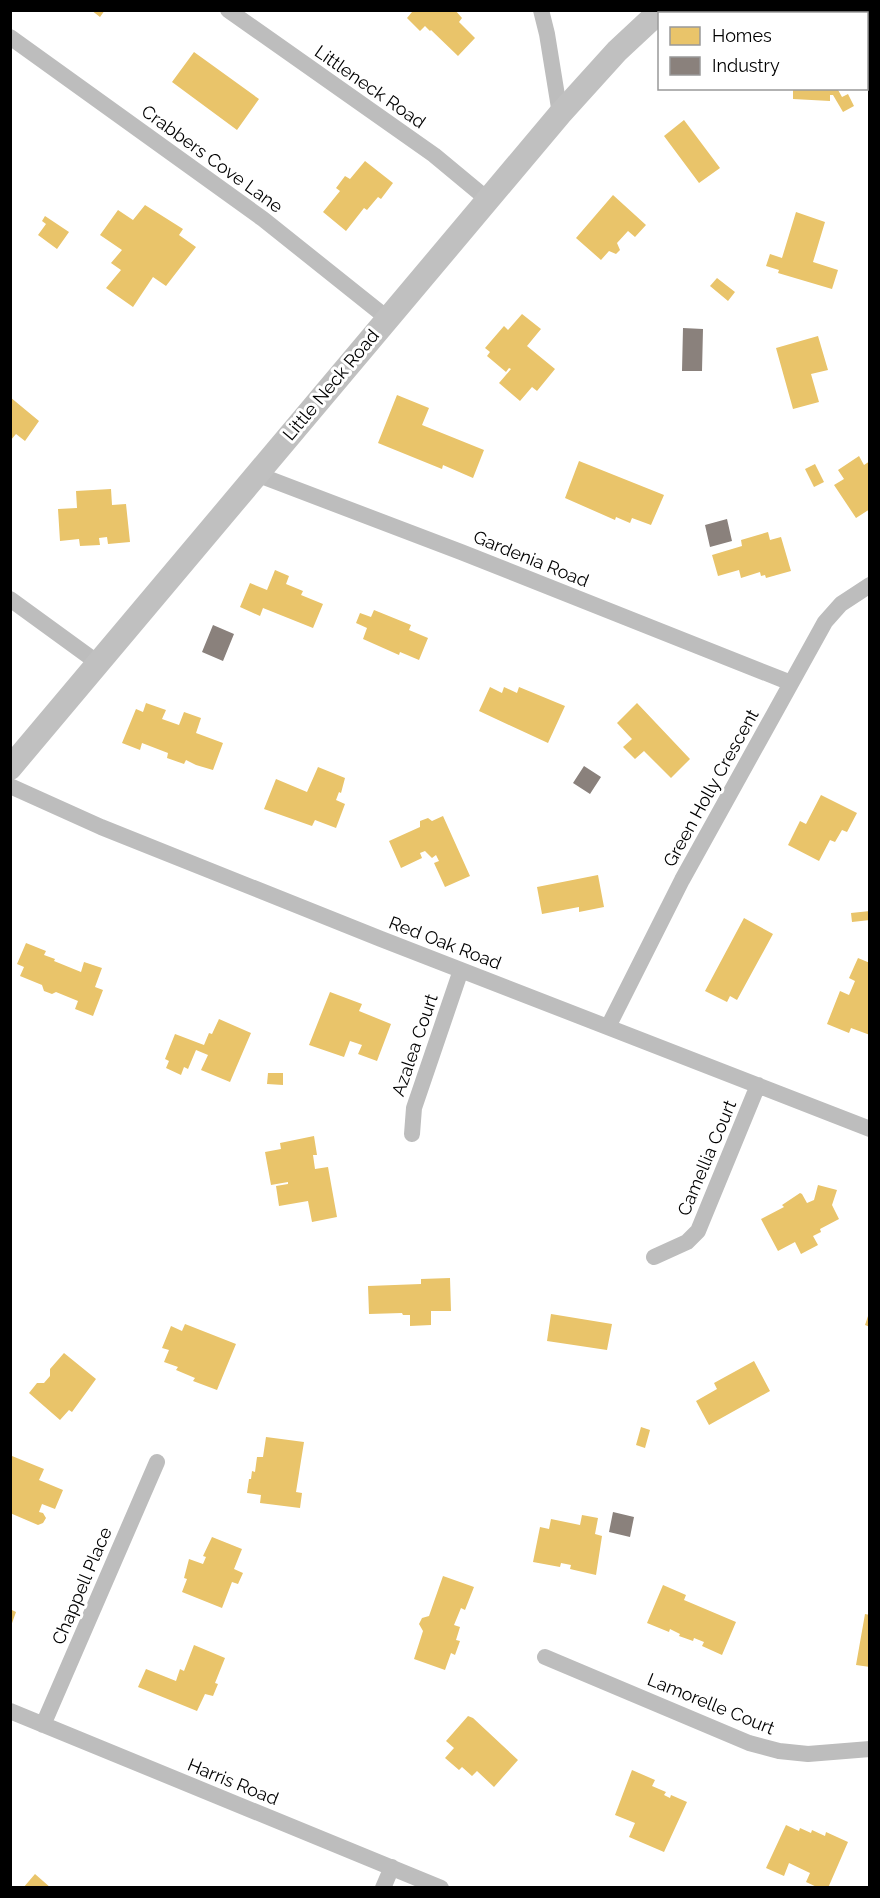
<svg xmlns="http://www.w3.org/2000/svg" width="880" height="1898" font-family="Raleway,sans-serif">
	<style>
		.homes { fill: #e9c46a }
		.industry { fill: #8a817c }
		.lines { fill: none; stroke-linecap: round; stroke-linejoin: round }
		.street { stroke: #bdbdbd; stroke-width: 16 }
		.secondary { stroke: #c0c0c0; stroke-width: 24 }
		.labels { text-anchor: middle; stroke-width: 6; stroke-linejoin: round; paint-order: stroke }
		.street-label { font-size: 18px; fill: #000; stroke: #fff }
	</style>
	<rect width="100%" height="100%" fill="#fff"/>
	<path class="homes" d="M 91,10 L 105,10 L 100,17 Z
		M 411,10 L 455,10 L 462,18 L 459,22 L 475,38 L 458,56 L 431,30 L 430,31 L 425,26 L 420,31 L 407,18 L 412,12 Z
		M 194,52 L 259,99 L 237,130 L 172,82 Z
		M 793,88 L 837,88 L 842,97 L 848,94 L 854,106 L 843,112 L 833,95 L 830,95 L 830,101 L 793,99 Z
		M 684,120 L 720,168 L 699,183 L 664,136 Z
		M 365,161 L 393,183 L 381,199 L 378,197 L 367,210 L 364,208 L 346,231 L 323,212 L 340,191 L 336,188 L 345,176 L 350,179 Z
		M 613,195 L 646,225 L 635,237 L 628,231 L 617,243 L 620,250 L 616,254 L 609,251 L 601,260 L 576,238 Z
		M 145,205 L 183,229 L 179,235 L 196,247 L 166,286 L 153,277 L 133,307 L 106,288 L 121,270 L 111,263 L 122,250 L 100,235 L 118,210 L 133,220 Z
		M 796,212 L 825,222 L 813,262 L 838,270 L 832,289 L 778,273 L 779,270 L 766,266 L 770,254 L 782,258 Z
		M 45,216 L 69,232 L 57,249 L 38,235 L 46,224 L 42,221 Z
		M 717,278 L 735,292 L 728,301 L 710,286 Z
		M 522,314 L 541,329 L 527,346 L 555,369 L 537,391 L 532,387 L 520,401 L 499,383 L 511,369 L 509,368 L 506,372 L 487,356 L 490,352 L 485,348 L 504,326 L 508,330 Z
		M 818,336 L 828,370 L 811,374 L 819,402 L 793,409 L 776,348 Z
		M 397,395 L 429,408 L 422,425 L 484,450 L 473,478 L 443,465 L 442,469 L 378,443 Z
		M 10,397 L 39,421 L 25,441 L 16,434 L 10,441 Z
		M 859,456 L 864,465 L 870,461 L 870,509 L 856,518 L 834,485 L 844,479 L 838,470 Z
		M 579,461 L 664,495 L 651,525 L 632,518 L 630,523 L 616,517 L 615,520 L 565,498 Z
		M 815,464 L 824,482 L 814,487 L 805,469 Z
		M 111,489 L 112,505 L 126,504 L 130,542 L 108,544 L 107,537 L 99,538 L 100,545 L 80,546 L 79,539 L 60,541 L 58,509 L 77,508 L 76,491 Z
		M 768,532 L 770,540 L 781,537 L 791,571 L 766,578 L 765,575 L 761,576 L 760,572 L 741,578 L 739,570 L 718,576 L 712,555 L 742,546 L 741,540 Z
		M 275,570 L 289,576 L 286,584 L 303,591 L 301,595 L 323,604 L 313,628 L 263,608 L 260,616 L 240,607 L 250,583 L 267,590 Z
		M 374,610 L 411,625 L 409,630 L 428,638 L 419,660 L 400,652 L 399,655 L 363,639 L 367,628 L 356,623 L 360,613 L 371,617 Z
		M 490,687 L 502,693 L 504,687 L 517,693 L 519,687 L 565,706 L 548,743 L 479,711 Z
		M 146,703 L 166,710 L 162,719 L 179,725 L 184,712 L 201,718 L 196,733 L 223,743 L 213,770 L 196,765 L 186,760 L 184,764 L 167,758 L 168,753 L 142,743 L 140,750 L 122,743 L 136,709 L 143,712 Z
		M 637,703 L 690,759 L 671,778 L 644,751 L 635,759 L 623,747 L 632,739 L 617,723 Z
		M 318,767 L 345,778 L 341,793 L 339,792 L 336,800 L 345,804 L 336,828 L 315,820 L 312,826 L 264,809 L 276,779 L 307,792 Z
		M 821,795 L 857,813 L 847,832 L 842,830 L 835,842 L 830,840 L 819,861 L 788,845 L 800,821 L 806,824 Z
		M 443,816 L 470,876 L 445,887 L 434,863 L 439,861 L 436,855 L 432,858 L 425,851 L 420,853 L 422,858 L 401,868 L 389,841 L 420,827 L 420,821 L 428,818 L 432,821 Z
		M 598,875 L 604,907 L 579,912 L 579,907 L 542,914 L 537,887 Z
		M 870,911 L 870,920 L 852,922 L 851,913 Z
		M 744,918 L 773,934 L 737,1000 L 730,996 L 727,1002 L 705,991 Z
		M 26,943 L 46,951 L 44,955 L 55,959 L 54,961 L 81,972 L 84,962 L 102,968 L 95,987 L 103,990 L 93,1016 L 75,1009 L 78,1001 L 56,992 L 52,994 L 44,991 L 42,985 L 20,976 L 24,967 L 17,964 Z
		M 858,958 L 870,963 L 870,1035 L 851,1028 L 849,1033 L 827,1024 L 840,991 L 849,995 L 855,981 L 849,978 Z
		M 330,992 L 362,1004 L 359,1011 L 391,1024 L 377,1061 L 358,1054 L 362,1045 L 350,1041 L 344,1057 L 309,1045 Z
		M 219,1019 L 251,1033 L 230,1082 L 201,1070 L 208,1055 L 196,1050 L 188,1069 L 184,1067 L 181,1075 L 166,1068 L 169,1061 L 165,1059 L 175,1034 L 204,1045 L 209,1033 L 212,1034 Z
		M 268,1073 L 283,1073 L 283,1085 L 267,1084 Z
		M 314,1136 L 317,1155 L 313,1155 L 315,1169 L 328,1167 L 337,1217 L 312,1222 L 308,1201 L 279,1206 L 276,1186 L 288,1184 L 288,1182 L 271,1185 L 265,1152 L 281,1149 L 280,1143 Z
		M 818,1185 L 837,1190 L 832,1205 L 839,1219 L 820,1229 L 821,1232 L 813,1236 L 818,1245 L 801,1254 L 795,1242 L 778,1251 L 761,1219 L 784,1207 L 782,1205 L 800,1193 L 802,1194 L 807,1203 L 814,1200 Z
		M 450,1278 L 451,1311 L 431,1311 L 431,1325 L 410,1326 L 410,1315 L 403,1315 L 402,1313 L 369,1314 L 368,1286 L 421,1284 L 421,1279 Z
		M 869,1313 L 870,1313 L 870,1327 L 865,1325 Z
		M 551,1314 L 612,1324 L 607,1350 L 547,1341 Z
		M 185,1324 L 236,1344 L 217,1390 L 193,1381 L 195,1378 L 176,1370 L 178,1367 L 164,1362 L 169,1350 L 162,1348 L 171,1326 L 182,1331 Z
		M 64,1353 L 96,1379 L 72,1412 L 69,1410 L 60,1420 L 29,1393 L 37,1383 L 44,1383 L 50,1376 L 50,1369 Z
		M 754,1361 L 770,1391 L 709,1425 L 696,1401 L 717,1389 L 714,1383 Z
		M 641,1427 L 650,1430 L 645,1448 L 636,1445 Z
		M 266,1437 L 304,1442 L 296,1492 L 302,1493 L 300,1508 L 260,1503 L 261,1495 L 247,1493 L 249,1479 L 251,1479 L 252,1471 L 255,1472 L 257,1457 L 263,1457 Z
		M 12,1456 L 44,1469 L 39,1480 L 63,1490 L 55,1509 L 42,1504 L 39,1512 L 43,1513 L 46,1518 L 43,1523 L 38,1525 L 10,1513 L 10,1460 Z
		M 582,1515 L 598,1518 L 595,1534 L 602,1536 L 596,1575 L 570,1569 L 571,1565 L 561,1563 L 560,1567 L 533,1562 L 540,1527 L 549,1529 L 551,1519 L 580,1525 Z
		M 212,1537 L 242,1549 L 234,1569 L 243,1573 L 238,1584 L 232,1582 L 222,1608 L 182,1592 L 187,1579 L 184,1578 L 189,1559 L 203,1564 L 206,1557 L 203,1556 Z
		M 443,1576 L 474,1587 L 465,1610 L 461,1608 L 454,1625 L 460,1627 L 456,1640 L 460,1641 L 455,1655 L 451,1653 L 445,1670 L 414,1659 L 423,1631 L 419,1624 L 422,1618 L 429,1616 Z
		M 663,1585 L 686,1595 L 684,1600 L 736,1622 L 722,1655 L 702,1646 L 704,1642 L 694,1638 L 693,1641 L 679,1636 L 680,1634 L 670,1629 L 669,1632 L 647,1623 Z
		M 10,1609 L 16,1612 L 11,1626 L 10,1626 Z
		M 865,1614 L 870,1615 L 870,1667 L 856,1665 Z
		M 194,1645 L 225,1658 L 215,1683 L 218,1684 L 213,1696 L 205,1694 L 197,1711 L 138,1687 L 146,1669 L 176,1681 L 180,1669 L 184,1671 Z
		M 468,1716 L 473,1718 L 518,1760 L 494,1787 L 477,1771 L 472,1776 L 462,1767 L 459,1770 L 445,1758 L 454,1748 L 446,1741 Z
		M 632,1770 L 655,1780 L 652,1786 L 666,1792 L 664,1795 L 670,1798 L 671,1795 L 687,1802 L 664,1852 L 629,1837 L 635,1823 L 615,1815 Z
		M 786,1825 L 799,1831 L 800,1828 L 811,1833 L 812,1830 L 825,1836 L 826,1832 L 848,1842 L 828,1888 L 819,1888 L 806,1882 L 810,1873 L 789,1863 L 784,1876 L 766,1868 Z
		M 35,1874 L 51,1888 L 23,1888 Z"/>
	<path class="industry" d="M 683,328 L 703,329 L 702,371 L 682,371 Z
		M 727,519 L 732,541 L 710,547 L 705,525 Z
		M 213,625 L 234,634 L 223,661 L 202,652 Z
		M 584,766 L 601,777 L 590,794 L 573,783 Z
		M 613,1512 L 634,1517 L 630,1537 L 609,1532 Z"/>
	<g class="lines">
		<path class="street" d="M 228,10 L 434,155 L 487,199
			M 541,10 L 547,34 L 560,114
			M 10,37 L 263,219 L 387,318
			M 256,474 L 461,552 L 791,683
			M 10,599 L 98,663
			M 10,786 L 101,827 L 381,939 L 870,1129
			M 608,1027 L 682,880 L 825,622 L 841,604 L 870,585
			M 412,1134 L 414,1108 L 461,970
			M 654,1257 L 687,1242 L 698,1231 L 758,1085
			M 545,1657 L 749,1743 L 779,1751 L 808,1754 L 870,1749
			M 10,1711 L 441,1888
			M 43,1725 L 157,1462
			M 383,1888 L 392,1867"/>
		<path class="secondary" d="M 10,768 L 560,114 L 617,51 L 661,10"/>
	</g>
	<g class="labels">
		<g class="street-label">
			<text transform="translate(370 87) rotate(35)" y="6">Littleneck Road</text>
			<text transform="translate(212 159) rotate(36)" y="6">Crabbers Cove Lane</text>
			<text transform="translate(331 385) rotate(-50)" y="6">Little Neck Road</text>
			<text transform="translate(531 559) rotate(22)" y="6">Gardenia Road</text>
			<text transform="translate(711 788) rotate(-61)" y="6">Green Holly Crescent</text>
			<text transform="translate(445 943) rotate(21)" y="6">Red Oak Road</text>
			<text transform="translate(415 1045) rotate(-71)" y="6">Azalea Court</text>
			<text transform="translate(707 1158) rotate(-67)" y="6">Camellia Court</text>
			<text transform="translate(82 1586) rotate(-67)" y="6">Chappell Place</text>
			<text transform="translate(711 1704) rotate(22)" y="6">Lamorelle Court</text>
			<text transform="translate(233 1782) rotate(22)" y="6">Harris Road</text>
		</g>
	</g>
	<rect width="880" height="1898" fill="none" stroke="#000000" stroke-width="24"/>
	<rect x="658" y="12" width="210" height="78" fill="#ffffff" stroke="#999999" stroke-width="1.5"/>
	<rect x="670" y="27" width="30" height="18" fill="#e9c46a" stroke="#999999" stroke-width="1.5"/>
	<text x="712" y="42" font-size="18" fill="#000000">Homes</text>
	<rect x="670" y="57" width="30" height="18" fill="#8a817c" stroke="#999999" stroke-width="1.5"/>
	<text x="712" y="72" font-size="18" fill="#000000">Industry</text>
</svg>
